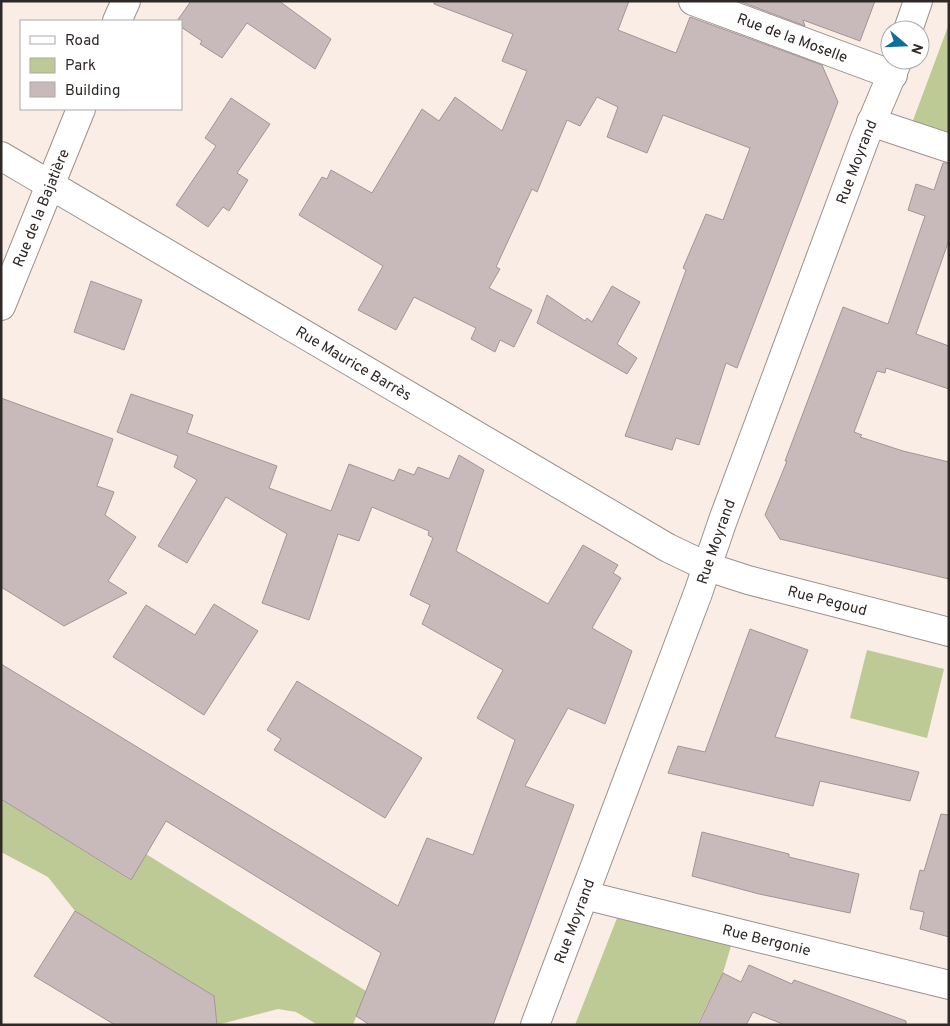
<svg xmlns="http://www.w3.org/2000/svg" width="950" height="1026" font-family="Overpass,sans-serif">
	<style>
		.green { fill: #beca95 }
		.building { fill: #c8baba; stroke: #a39596 }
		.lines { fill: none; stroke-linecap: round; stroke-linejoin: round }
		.minor-casing { stroke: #9c918b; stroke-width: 30 }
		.minor { stroke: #fff; stroke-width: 28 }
		.labels { text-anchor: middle; stroke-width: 4; stroke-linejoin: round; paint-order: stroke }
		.street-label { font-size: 15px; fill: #2e2927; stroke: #fff }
	</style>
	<rect width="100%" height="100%" fill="#f9ede6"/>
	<path class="green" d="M 949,24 L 949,136 L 912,123 Z
		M 867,650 L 944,669 L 927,738 L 850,718 Z
		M 1,799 L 130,880 L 146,854 L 366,991 L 353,1025 L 318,1025 L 296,1012 L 278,1009 L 217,1025 L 214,996 L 75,911 L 48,877 L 1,852 Z
		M 619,913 L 731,946 L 723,973 L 697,1025 L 575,1025 Z"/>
	<path class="building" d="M 191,1 L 279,1 L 331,39 L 315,69 L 247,23 L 222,58 L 200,44 L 202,41 L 181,27 L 181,21 L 177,21 Z
		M 434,1 L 629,1 L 618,30 L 676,53 L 690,17 L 822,65 L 838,102 L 737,368 L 726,363 L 699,445 L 676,438 L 672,450 L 625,436 L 686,270 L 683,268 L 706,214 L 723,220 L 750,148 L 663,115 L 647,153 L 607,137 L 618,107 L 597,97 L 580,126 L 567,120 L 537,192 L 532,189 L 496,267 L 500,269 L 489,288 L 532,310 L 514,347 L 500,340 L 495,352 L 471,339 L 476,328 L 414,297 L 396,330 L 358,310 L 383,266 L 299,215 L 322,177 L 327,179 L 331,170 L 372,193 L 422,109 L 439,121 L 455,97 L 502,131 L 527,71 L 502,61 L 513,34 L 434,4 Z
		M 739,1 L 875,1 L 860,41 L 803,20 L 805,26 Z
		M 231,98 L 270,124 L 237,173 L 248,180 L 229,211 L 223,207 L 208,227 L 176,205 L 216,146 L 205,138 Z
		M 943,163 L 949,163 L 949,240 L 916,334 L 949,346 L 949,389 L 886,368 L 885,373 L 877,371 L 854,432 L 862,435 L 860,437 L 903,451 L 949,462 L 949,579 L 780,539 L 765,515 L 787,461 L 785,461 L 843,307 L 888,324 L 925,216 L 908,210 L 916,184 L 934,190 Z
		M 91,281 L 142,300 L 124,350 L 74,332 Z
		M 612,286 L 640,302 L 617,344 L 637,358 L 627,374 L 537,323 L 547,295 L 585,321 L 587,318 L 592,322 Z
		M 131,394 L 193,415 L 187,433 L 277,466 L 269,488 L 331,511 L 349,464 L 394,481 L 399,469 L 414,475 L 418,467 L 449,479 L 459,455 L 484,470 L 456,551 L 548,604 L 583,545 L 618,565 L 613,573 L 621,578 L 592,628 L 632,651 L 605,724 L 568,708 L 525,786 L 574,805 L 493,1025 L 370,1025 L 356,1016 L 381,953 L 166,821 L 131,880 L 1,799 L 1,664 L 398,906 L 427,838 L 473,855 L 515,740 L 477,718 L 503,670 L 422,624 L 430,605 L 410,595 L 433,538 L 428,535 L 429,531 L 372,507 L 359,541 L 338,534 L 309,620 L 262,603 L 287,534 L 226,497 L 187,563 L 158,546 L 197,480 L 174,467 L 178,456 L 117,432 Z
		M 1,398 L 113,439 L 97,486 L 114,492 L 105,515 L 136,537 L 108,581 L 127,593 L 64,626 L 1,587 Z
		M 214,604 L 258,631 L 204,715 L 113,657 L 146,605 L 195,635 Z
		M 750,629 L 808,650 L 775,737 L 919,772 L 910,801 L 820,781 L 813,806 L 668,773 L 678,746 L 705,752 Z
		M 297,681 L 422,758 L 385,818 L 274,750 L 281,739 L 267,730 Z
		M 941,814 L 949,815 L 949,937 L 920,929 L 924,912 L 910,909 L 920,870 L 924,871 Z
		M 702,832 L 789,854 L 789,857 L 859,874 L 850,913 L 759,894 L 692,876 Z
		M 75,911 L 214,996 L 217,1025 L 115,1025 L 34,976 Z
		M 749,965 L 792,984 L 794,980 L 906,1021 L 906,1025 L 785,1025 L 753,1012 L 746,1025 L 698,1025 L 723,973 L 741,982 Z"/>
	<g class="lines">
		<g class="minor-casing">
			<g id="minor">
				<path id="s1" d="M 693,1 L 893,75"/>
				<path d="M 117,21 L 126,1"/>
				<path d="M 908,30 L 918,1"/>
				<path d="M 871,122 L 949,148"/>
				<path id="s2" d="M 1,156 L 668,548 L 708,567 L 748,580 L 949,632"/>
				<path id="s3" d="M 1,306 L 81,109"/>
				<path id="s4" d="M 584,895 L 949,985"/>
				<path id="s5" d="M 535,1025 L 698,593 L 723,520 L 865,138 L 898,60"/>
			</g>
		</g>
		<use href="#minor" class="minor"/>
	</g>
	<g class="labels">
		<g class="street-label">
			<text dy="5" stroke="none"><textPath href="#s1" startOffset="106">Rue de la Moselle</textPath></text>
			<text dy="5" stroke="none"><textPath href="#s5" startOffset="921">Rue Moyrand</textPath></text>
			<text dy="5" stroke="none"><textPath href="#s3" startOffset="106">Rue de la Bajatière</textPath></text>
			<text dy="5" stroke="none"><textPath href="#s2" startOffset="409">Rue Maurice Barrès</textPath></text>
			<text dy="5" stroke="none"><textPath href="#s5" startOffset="516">Rue Moyrand</textPath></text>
			<text dy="5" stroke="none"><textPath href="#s2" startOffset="942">Rue Pegoud</textPath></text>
			<text dy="5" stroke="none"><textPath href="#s5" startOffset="111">Rue Moyrand</textPath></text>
			<text dy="5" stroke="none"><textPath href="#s4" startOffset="188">Rue Bergonie</textPath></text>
		</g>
	</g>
	<rect width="950" height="1026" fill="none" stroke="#2e2927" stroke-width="5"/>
	<rect x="20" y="20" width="162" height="90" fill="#ffffff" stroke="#aba9a9"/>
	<rect x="30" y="36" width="25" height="8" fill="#ffffff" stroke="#aba9a9"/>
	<text x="65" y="45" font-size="15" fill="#2e2927">Road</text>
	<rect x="30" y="58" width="25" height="15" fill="#beca95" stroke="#aba9a9"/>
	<text x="65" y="70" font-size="15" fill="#2e2927">Park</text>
	<rect x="30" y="82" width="25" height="15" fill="#c8baba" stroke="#aba9a9"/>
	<text x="65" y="95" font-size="15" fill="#2e2927">Building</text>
	<g transform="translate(905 45) rotate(109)"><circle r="24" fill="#ffffff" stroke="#aba9a9"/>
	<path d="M0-4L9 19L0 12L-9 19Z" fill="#0e6e9c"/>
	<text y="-8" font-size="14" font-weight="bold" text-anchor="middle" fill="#2e2927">N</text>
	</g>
</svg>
